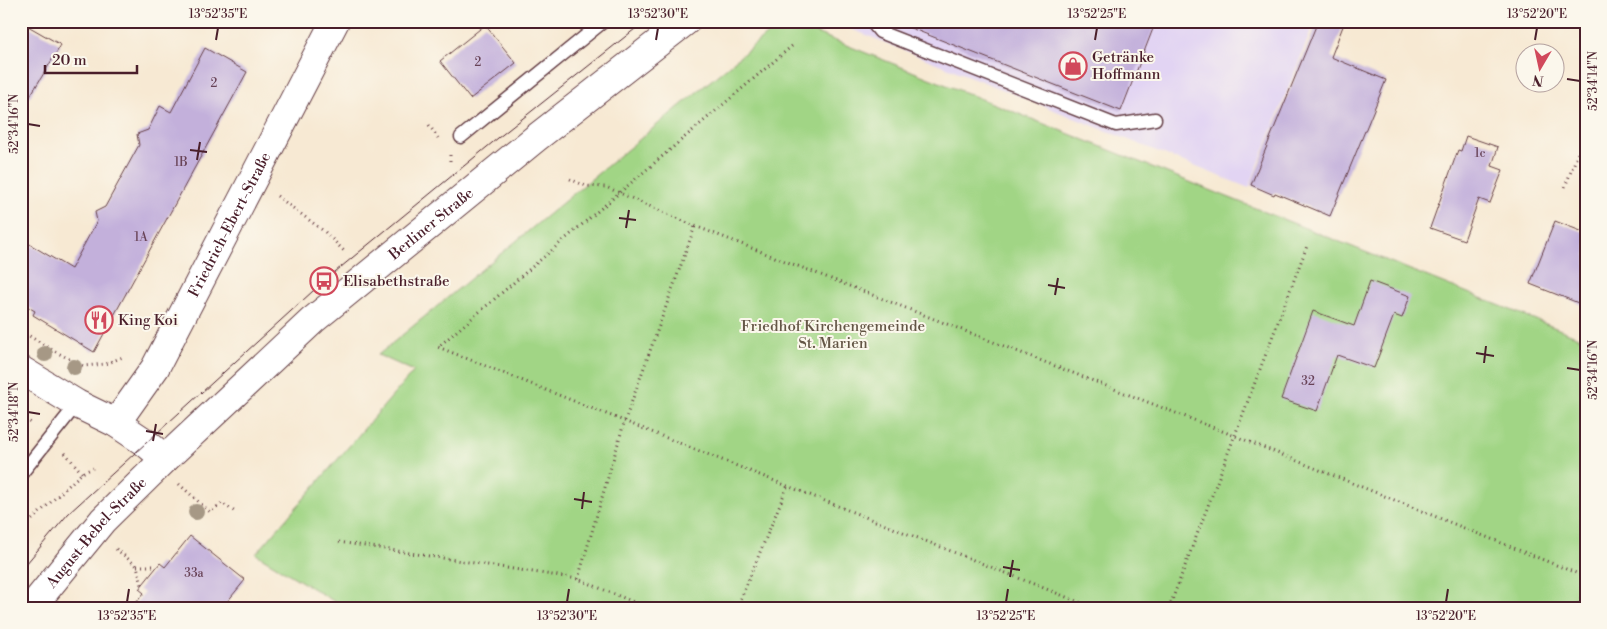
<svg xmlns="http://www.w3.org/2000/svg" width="1607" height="629" font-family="'Libre Bodoni',serif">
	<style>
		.built { fill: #e2d4f3 }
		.green { fill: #a1d585; stroke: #767a58 }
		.building { fill: #c3b0db }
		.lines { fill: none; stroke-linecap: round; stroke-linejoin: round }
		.lane-casing { stroke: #643d44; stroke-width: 15 }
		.secondary-casing { stroke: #643d44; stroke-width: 30 }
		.path { stroke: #643d44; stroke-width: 3; stroke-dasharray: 1 4; stroke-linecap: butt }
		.lane { stroke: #fff; stroke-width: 12 }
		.secondary { stroke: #fff; stroke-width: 28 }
		.tram { stroke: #4a1f2b; stroke-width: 1 }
		.tree { fill: #a69885 }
		.ticks { fill: none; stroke: #4a1f2b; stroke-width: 2 }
		.labels { text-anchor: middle; stroke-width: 4; stroke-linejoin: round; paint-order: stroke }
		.number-label { font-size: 12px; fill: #684357 }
		.poi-label { font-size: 15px; fill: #4a1f2b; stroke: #fbf7ec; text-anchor: start }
		.street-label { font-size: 15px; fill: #4a1f2b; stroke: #fbf7ec }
		.park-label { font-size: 15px; fill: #645646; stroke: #fbf7ec }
		.neatline { fill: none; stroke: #4a1f2b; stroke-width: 2 }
		.ticks-label { font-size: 12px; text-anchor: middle; fill: #4a1f2b }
	</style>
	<rect width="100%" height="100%" fill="#fbf7ec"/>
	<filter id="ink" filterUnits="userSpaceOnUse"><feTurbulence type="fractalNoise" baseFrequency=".02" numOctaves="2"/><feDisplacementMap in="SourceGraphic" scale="10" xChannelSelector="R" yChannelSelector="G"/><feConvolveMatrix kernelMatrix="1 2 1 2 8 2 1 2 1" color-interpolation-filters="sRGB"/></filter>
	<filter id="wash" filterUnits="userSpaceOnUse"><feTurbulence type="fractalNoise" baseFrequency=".0096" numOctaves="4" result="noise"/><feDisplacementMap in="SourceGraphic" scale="20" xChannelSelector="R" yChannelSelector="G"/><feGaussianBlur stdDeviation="1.12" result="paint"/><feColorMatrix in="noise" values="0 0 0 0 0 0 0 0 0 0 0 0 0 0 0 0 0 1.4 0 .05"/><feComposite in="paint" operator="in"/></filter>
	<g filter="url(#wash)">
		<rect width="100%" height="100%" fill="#f7e9d3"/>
		<path class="built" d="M 831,21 L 1315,21 L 1249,188 Z"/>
		<path class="green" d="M 783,21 L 786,21 L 1586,340 L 1586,608 L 345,608 L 256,554 L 414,371 L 378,355 Z"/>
		<g id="blocks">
			<path class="building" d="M 899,21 L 1156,21 L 1121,111 L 898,23 Z
				M 1318,21 L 1345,21 L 1331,57 L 1386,80 L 1330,216 L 1275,193 L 1274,195 L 1251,185 Z
				M 21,22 L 61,45 L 21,111 Z
				M 485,25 L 516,63 L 470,99 L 440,61 Z
				M 205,48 L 247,72 L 94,352 L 33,315 L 35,311 L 21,303 L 21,239 L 71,269 L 97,221 L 95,212 L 105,207 L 139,145 L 137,134 L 148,130 L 160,106 L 171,112 Z
				M 1466,136 L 1498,147 L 1492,166 L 1503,170 L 1490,203 L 1479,199 L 1464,240 L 1430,228 L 1458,150 L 1461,151 Z
				M 1555,221 L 1586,233 L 1586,306 L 1530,284 Z
				M 1370,281 L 1410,296 L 1402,318 L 1394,315 L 1374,368 L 1337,355 L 1317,411 L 1281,399 L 1313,311 L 1354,326 Z
				M 190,536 L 245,580 L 222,608 L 132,608 L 144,593 L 139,589 L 160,563 L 165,567 Z"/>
		</g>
	</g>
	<g filter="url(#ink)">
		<use href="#blocks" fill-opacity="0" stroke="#643d44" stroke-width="1"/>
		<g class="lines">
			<g class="lane-casing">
				<path id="lane" d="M 871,21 L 880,32 L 1116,125 L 1155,119
					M 461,137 L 604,21
					M 21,474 L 77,404"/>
			</g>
			<g class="secondary-casing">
				<g id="secondary">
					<path d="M 21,370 L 77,404 L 116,423 L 146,443 L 165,459"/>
					<path id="s1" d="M 116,423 L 155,368 L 335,21"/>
					<path id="s2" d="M 31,608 L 103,520 L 165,459 L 313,320 L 536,138 L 686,21"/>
				</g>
			</g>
			<path class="path" d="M 792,46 L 438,347 L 1094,608
				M 429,125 L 438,138
				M 450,155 L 450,163
				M 570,179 L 586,186 L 606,187 L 695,226 L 1235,436 L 1586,577
				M 1565,187 L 1585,135
				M 277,196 L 325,232 L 344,251
				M 21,331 L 56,352 L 83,366 L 106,364 L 125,356
				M 21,417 L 33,424
				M 65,453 L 82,473
				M 179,484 L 210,512 L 222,503 L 235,512
				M 21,530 L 82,473 L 93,468
				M 339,542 L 578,579 L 648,608
				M 116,549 L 137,566 L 142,585
				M 137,566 L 157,566
				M 578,579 L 624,423 L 695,226
				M 737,608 L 787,487
				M 1169,608 L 1307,246
				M 1577,608 L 1586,586"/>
			<use href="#lane" class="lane"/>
			<use href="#secondary" class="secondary"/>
			<path class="tram" d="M 21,570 L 68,514 L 324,281 L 498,138 L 645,21"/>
		</g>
		<g class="tree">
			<circle cx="45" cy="354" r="8"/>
			<circle cx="74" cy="367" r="8"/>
			<circle cx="196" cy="512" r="8"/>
		</g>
	</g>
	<path class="ticks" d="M 216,40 L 218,28M 656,40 L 658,28M 1095,40 L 1097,28M 1535,40 L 1537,28M 1567,79 L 1580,81M 28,124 L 40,126M 190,150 L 207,152M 197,160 L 200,142M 619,218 L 636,220M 626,228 L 629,210M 1048,285 L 1065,288M 1055,295 L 1058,278M 1476,353 L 1494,356M 1484,363 L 1486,346M 1567,368 L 1580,370M 28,412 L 40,414M 146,431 L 163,434M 153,441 L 156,424M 574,499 L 592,502M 582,509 L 584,492M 1003,567 L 1020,570M 1010,577 L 1013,560M 127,602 L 129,589M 567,602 L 569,589M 1006,602 L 1008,589M 1446,602 L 1448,589"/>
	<defs>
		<g id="shop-ring" transform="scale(1.4375)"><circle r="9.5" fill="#fbf7ec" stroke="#d1495b" stroke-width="1.5"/><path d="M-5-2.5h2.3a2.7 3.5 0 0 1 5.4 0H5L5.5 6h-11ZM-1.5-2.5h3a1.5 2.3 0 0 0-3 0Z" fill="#d1495b"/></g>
		<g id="bus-ring" transform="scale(1.4375)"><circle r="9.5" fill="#fbf7ec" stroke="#d1495b" stroke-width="1.5"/><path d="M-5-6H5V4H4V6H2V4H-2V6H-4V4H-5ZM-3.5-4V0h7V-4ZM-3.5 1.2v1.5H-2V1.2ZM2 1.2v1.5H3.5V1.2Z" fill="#d1495b"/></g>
		<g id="restaurant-ring" transform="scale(1.4375)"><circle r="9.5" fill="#fbf7ec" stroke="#d1495b" stroke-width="1.5"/><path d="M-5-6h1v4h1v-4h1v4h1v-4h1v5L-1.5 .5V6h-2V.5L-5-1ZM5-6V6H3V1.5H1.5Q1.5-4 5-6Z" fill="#d1495b"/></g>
	</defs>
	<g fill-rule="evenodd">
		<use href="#shop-ring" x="1073" y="66"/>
		<use href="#bus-ring" x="324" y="281"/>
		<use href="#restaurant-ring" x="99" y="320"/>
	</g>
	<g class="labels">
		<g class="number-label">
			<text x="478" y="66">2</text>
			<text x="214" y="87">2</text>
			<text x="1480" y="157">1c</text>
			<text x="181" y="166">1B</text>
			<text x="141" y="241">1A</text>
			<text x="1308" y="385">32</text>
			<text x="194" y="577">33a</text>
		</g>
		<g class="poi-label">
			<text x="1092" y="62">Getränke<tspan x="1092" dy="17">Hoffmann</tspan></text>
			<text x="343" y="286">Elisabethstraße</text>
			<text x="118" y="325">King Koi</text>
		</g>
		<g class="street-label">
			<text dy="5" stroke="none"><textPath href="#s2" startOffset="556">Berliner Straße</textPath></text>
			<text dy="5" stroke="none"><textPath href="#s1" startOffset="229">Friedrich-Ebert-Straße</textPath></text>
			<text dy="5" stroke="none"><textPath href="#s2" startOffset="100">August-Bebel-Straße</textPath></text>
		</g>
		<g class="park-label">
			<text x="833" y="331">Friedhof Kirchengemeinde<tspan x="833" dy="17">St. Marien</tspan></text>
		</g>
	</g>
	<rect width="1607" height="629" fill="none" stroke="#fbf7ec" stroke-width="55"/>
	<g transform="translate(1540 68) rotate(189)"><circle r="24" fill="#fbf7ec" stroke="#b4a19f"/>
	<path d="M0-4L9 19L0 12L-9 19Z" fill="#d1495b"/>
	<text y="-8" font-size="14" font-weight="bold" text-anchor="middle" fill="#4a1f2b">N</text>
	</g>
	<path d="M45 65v8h92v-8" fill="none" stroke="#4a1f2b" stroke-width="2.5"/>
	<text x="52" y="65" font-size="15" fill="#4a1f2b" stroke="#fbf7ec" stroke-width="4" paint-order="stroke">20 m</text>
	<rect x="28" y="28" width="1552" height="574" class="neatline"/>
	<g class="ticks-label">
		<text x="218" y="18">13°52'35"E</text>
		<text x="658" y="18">13°52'30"E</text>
		<text x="1097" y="18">13°52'25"E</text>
		<text x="1537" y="18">13°52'20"E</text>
		<text transform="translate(1593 81) rotate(-90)" y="4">52°34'14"N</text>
		<text transform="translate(14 124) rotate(-90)" y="4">52°34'16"N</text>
		<text transform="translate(1593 370) rotate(-90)" y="4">52°34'16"N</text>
		<text transform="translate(14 412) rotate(-90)" y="4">52°34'18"N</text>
		<text x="127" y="620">13°52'35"E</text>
		<text x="567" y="620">13°52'30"E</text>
		<text x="1006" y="620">13°52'25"E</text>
		<text x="1446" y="620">13°52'20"E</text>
	</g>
</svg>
